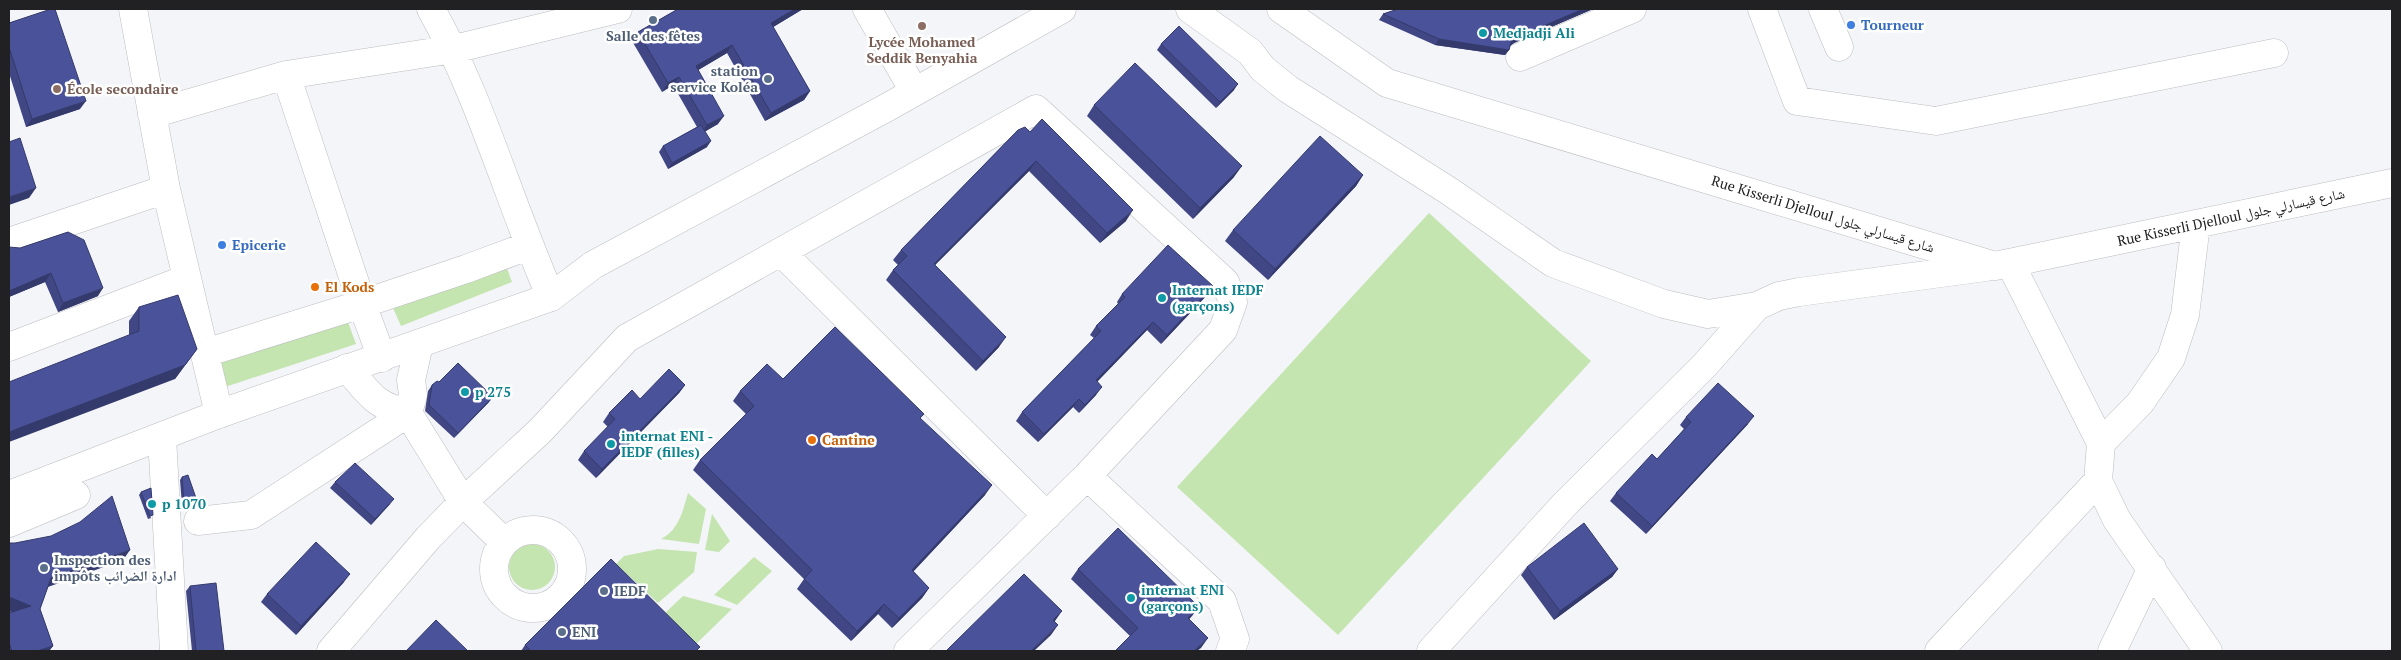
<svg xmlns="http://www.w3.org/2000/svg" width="2401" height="660" font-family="'PT Serif','Noto Naskh Arabic',serif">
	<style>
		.green { fill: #c4e5af }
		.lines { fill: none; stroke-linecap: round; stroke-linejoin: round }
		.minor-casing { stroke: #bcbdc1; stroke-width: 29 }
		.major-casing { stroke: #bcbdc1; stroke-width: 29 }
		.minor { stroke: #fff; stroke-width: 28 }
		.major { stroke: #fff; stroke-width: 28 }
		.wall { fill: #404784 }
		.shaded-wall { fill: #343a6b }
		.building { fill: #4a5399; stroke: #343a6b }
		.service-dot { fill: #5c6f8a; stroke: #fff; stroke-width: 2 }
		.shop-dot { fill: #3f7fe0; stroke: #fff; stroke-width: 2 }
		.education-dot { fill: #8d6e63; stroke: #fff; stroke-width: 2 }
		.culture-dot { fill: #0f9aa8; stroke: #fff; stroke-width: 2 }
		.food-dot { fill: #e8710a; stroke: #fff; stroke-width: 2 }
		.labels { text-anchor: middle; stroke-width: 5; stroke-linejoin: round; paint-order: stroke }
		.shop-label { font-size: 14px; font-weight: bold; fill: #366cbe; stroke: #fff; text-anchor: start }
		.culture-label { font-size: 14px; font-weight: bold; fill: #0d838f; stroke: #fff; text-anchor: start }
		.service-label { font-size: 14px; font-weight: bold; fill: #4e5e75; stroke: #fff; text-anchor: start }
		.education-label { font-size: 14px; font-weight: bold; fill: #785e54; stroke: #fff }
		.street-label { font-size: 14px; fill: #212123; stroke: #fff }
		.food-label { font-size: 14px; font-weight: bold; fill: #c56008; stroke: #fff; text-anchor: start }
	</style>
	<rect width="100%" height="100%" fill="#f4f5f9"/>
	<path class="green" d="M 1429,213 L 1591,361 L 1338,635 L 1177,487 Z
		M 505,263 L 512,282 L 401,326 L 393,308 Z
		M 348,322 L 356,344 L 225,387 L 218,364 Z
		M 688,493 L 706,509 L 699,544 L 661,539 C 679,530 683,510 688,493 Z
		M 712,514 L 730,541 L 719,552 L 705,550 Z
		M509 567a23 23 0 1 1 46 0a23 23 0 1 1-46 0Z
		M 658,549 L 697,552 L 694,572 L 658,603 L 616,564 L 624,556 Z
		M 754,557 L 772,571 L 737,605 L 714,595 Z
		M 683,596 L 732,609 L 696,644 L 665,613 Z"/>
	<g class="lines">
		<g class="minor-casing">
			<path id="minor" d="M 133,9 L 166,189 L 219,414
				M 431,9 C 481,98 509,202 551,297
				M 867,9 L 914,91
				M 1190,9 L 1250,52 L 1263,69 L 1288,89 L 1449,191 L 1553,263 L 1664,304 L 1708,314 L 1757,306
				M 1281,9 L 1387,83 L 1995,266 L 2392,183
				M 1762,9 L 1797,101 L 1936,121 L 2274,53
				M 1823,9 L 1839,47
				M 1520,57 L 1632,9
				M 286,75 L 454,49 L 618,9
				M 152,114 L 286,75 L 362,304 L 205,353
				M 2196,224 L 2185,315 L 2171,358 L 2140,403 L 2101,443 L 2098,481 L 2117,520 L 2208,651
				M 9,242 L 166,189
				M 781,252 L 1047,516
				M 2010,263 L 2101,443
				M 9,347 L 186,279
				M 382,358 L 362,304 L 466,269 L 528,246
				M 347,368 C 369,393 374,406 408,413 L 463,502 L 504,542
				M 162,437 L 174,651
				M 198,521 L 251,515 L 408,413 L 413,395 L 411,380 L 419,344
				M 9,523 L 76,495 L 53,478
				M494 569a39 39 0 1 1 78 0a39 39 0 1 1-78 0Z
				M 331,651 L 428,538 L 463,502 L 540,431 L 627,338 L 1036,109 L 1225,282 L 1233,302 L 1223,330 L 1087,476 L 1222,601 L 1235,639 L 1230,651
				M 908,651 L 1087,476
				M 1431,651 L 1564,505 L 1704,366 L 1757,306 L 1779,296 L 1799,292 L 1986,267
				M 1939,651 L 2098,481
				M 2112,651 L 2152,568"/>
		</g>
		<g class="major-casing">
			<path id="major" d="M 9,495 L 219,414 L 551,297 L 593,265 L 886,108 L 1062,9"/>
		</g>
		<use href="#minor" class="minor"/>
		<use href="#major" class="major"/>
	</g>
	<path class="wall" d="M 678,9 L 803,9 L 773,27 L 810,91 L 804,100 L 765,121 L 727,53 L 698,70 L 718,124 L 705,131 L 707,147 L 668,169 L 659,152 L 663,146 L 697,127 L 673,85 L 662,92 L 632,41 L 638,32 Z
		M 1398,9 L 1593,9 L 1514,43 L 1510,46 L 1509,50 L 1505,55 L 1435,45 L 1379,20 L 1383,14 Z
		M 9,23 L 80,109 L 26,127 L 9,73 Z
		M 1161,44 L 1234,90 L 1216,108 L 1157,50 Z
		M 1094,105 L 1234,177 L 1193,219 L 1087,116 Z
		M 1018,130 L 1126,221 L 1100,243 L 1029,171 L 935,265 L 999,347 L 976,371 L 886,280 L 893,270 L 898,265 L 893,260 L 901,250 Z
		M 1363,175 L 1356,186 L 1268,280 L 1225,241 L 1233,230 Z
		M 9,247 L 98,296 L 58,312 L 45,282 L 9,297 Z
		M 1213,286 L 1208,294 L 1161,344 L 1147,330 L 1097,382 L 1096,395 L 1079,413 L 1073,407 L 1038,442 L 1016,421 L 1022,412 L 1094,338 L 1090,335 L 1096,326 L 1118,304 L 1117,302 L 1122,294 Z
		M 139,307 L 197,349 L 175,379 L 129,335 L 129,321 Z
		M 783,379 L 921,419 L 985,495 L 913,572 L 929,588 L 922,598 L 892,628 L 878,614 L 851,641 L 797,589 L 804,579 L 693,470 L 700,460 L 746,414 L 733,401 L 740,391 Z
		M 439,382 L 489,402 L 454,438 L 425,411 L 428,391 L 432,385 Z
		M 685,385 L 679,393 L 596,478 L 578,460 L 584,451 L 608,427 L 603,422 L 609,413 Z
		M 1686,417 L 1748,424 L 1646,534 L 1610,501 L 1616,493 L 1657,459 L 1684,429 L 1680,425 Z
		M 182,477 L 194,501 L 182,506 L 180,480 Z
		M 335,482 L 390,504 L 371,525 L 330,488 Z
		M 141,492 L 151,518 L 148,519 L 139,495 Z
		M 9,543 L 123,560 L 48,587 L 40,609 L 53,646 L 49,651 L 9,651 L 9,613 L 12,612 L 9,611 Z
		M 1527,567 L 1618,569 L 1612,577 L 1554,620 L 1521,575 Z
		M 1078,569 L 1199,607 L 1189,619 L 1201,648 L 1130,636 L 1071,579 Z
		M 344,582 L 296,635 L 261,602 L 267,594 Z
		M 190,586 L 224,651 L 192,651 L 186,591 Z
		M 525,645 L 697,651 L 521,651 Z"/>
	<path class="shaded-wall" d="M 795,9 L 803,9 L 765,32 L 771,23 Z
		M 1583,9 L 1593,9 L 1514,43 L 1507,48 L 1511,42 L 1518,37 Z
		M 1439,39 L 1509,50 L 1505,55 L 1435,45 Z
		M 732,45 L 727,53 L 690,75 L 696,66 Z
		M 679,77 L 673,85 L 662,92 L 668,83 Z
		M 1238,84 L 1234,90 L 1216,108 L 1220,102 Z
		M 810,91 L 804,100 L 765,121 L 771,113 Z
		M 86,101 L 80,109 L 26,127 L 32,119 Z
		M 724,116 L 718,124 L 701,134 L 707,125 Z
		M 711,141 L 707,147 L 668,169 L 672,163 Z
		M 1036,161 L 1029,171 L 926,274 L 934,264 Z
		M 1242,166 L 1234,177 L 1193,219 L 1200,208 Z
		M 1363,175 L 1356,186 L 1268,280 L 1275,269 Z
		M 36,188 L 29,198 L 9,205 L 9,197 Z
		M 1133,210 L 1126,221 L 1100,243 L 1107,233 Z
		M 51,273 L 45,282 L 9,297 L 9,291 Z
		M 1213,286 L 1208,294 L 1161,344 L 1167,335 Z
		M 103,288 L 98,296 L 58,312 L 63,303 Z
		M 1153,322 L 1147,330 L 1090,389 L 1096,380 Z
		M 1006,337 L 999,347 L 976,371 L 983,361 Z
		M 197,349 L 175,379 L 9,442 L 9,432 Z
		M 685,385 L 679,393 L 596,478 L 602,469 Z
		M 1102,387 L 1096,395 L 1079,413 L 1085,405 Z
		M 493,397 L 489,402 L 454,438 L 458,433 Z
		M 1079,399 L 1073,407 L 1038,442 L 1044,434 Z
		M 1754,416 L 1748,424 L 1646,534 L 1652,526 Z
		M 992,485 L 985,495 L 905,580 L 912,570 Z
		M 196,498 L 194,501 L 182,506 L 184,503 Z
		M 394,499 L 390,504 L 371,525 L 375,519 Z
		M 130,550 L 123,560 L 43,588 L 51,578 Z
		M 1618,569 L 1612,577 L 1554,620 L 1560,611 Z
		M 350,574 L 344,582 L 296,635 L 301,626 Z
		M 929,588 L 922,598 L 892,628 L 899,618 Z
		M 9,597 L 31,606 L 23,616 L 9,611 Z
		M 884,604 L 878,614 L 851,641 L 857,631 Z
		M 1199,607 L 1192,616 L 1181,628 L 1188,618 Z
		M 1062,611 L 1055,621 L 1046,630 L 1053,620 Z
		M 1058,625 L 1051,635 L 1034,651 L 1031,651 Z
		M 1208,638 L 1201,648 L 1197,651 L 1194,651 Z
		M 53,646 L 49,651 L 37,651 Z"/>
	<path class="building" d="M 51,9 L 55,9 L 86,101 L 32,119 L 9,47 L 9,23 Z
		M 678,9 L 795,9 L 771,23 L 810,91 L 771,113 L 732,45 L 696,66 L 724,116 L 707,125 L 679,77 L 668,83 L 638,32 Z
		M 1398,9 L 1583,9 L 1518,37 L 1511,42 L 1509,50 L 1439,39 L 1383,14 Z
		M 1179,26 L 1238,84 L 1220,102 L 1161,44 Z
		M 1135,63 L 1242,166 L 1200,208 L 1094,105 Z
		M 1042,119 L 1133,210 L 1107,233 L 1036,161 L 934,264 L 1006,337 L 983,361 L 893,270 L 907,256 L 901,250 L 1018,130 L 1025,127 L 1030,132 Z
		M 701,125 L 711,141 L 672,163 L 663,146 Z
		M 1320,136 L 1363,175 L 1275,269 L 1233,230 Z
		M 20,138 L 36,188 L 9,197 L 9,142 Z
		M 68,232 L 84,240 L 103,288 L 63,303 L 51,273 L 9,291 L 9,247 L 20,248 Z
		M 1168,245 L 1213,286 L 1167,335 L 1153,322 L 1096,380 L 1102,387 L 1085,405 L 1079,399 L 1044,434 L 1022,412 L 1101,331 L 1096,326 L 1125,297 L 1122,294 Z
		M 178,295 L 197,349 L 185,365 L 9,432 L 9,382 L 139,331 L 139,307 Z
		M 835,327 L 924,414 L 920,418 L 992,485 L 912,570 L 929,588 L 899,618 L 884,604 L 857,631 L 804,579 L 812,570 L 700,460 L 754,406 L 740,391 L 767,364 L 783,379 Z
		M 458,363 L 493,397 L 458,433 L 429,405 L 432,385 L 437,381 L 439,382 Z
		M 669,369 L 685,385 L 602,469 L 584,451 L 615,419 L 609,413 L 632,390 L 640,399 Z
		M 1718,383 L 1754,416 L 1652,526 L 1616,493 L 1652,454 L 1657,459 L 1691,422 L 1686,417 Z
		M 355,463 L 394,499 L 375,519 L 335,482 Z
		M 188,475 L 196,498 L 184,503 L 182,477 Z
		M 151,488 L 153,515 L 150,516 L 141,492 Z
		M 112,496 L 130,550 L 51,578 L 40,609 L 53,646 L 37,651 L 12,651 L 9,642 L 9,613 L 31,606 L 9,597 L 9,543 L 15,543 L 51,536 L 80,522 Z
		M 1584,523 L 1618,569 L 1560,611 L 1527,567 Z
		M 1118,528 L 1199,607 L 1188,618 L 1208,638 L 1194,651 L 1115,651 L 1138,628 L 1078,569 Z
		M 316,542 L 350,574 L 301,626 L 267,594 Z
		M 611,559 L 700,647 L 696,651 L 531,651 L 525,645 Z
		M 1024,574 L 1062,611 L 1053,620 L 1058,625 L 1031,651 L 948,651 L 947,650 Z
		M 216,583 L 224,651 L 196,651 L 190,586 Z
		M 436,620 L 468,651 L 406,651 Z"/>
	<g class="service-dot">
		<circle cx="653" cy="20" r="5"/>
		<circle cx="768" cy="79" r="5"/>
		<circle cx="44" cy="568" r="5"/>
		<circle cx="604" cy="591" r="5"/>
		<circle cx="562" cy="632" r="5"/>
	</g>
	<g class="shop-dot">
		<circle cx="1851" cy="25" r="5"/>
		<circle cx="222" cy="245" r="5"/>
	</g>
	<g class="education-dot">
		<circle cx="922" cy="26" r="5"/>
		<circle cx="57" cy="89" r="5"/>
	</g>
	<g class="culture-dot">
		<circle cx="1483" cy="33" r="5"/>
		<circle cx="1162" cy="298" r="5"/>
		<circle cx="465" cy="392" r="5"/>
		<circle cx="611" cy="444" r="5"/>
		<circle cx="152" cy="504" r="5"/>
		<circle cx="1131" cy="598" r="5"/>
	</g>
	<g class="food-dot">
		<circle cx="315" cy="287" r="5"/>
		<circle cx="812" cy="440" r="5"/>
	</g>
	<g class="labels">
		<g class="shop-label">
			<text x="1861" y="30">Tourneur</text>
			<text x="232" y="250">Epicerie</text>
		</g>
		<g class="culture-label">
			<text x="1493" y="38">Medjadji Ali</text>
			<text x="1172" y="295">Internat IEDF<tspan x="1172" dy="16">(garçons)</tspan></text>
			<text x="475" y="397">p 275</text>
			<text x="621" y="441">internat ENI -<tspan x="621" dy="16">IEDF (filles)</tspan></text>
			<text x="162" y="509">p 1070</text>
			<text x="1141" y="595">internat ENI<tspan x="1141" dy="16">(garçons)</tspan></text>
		</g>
		<g class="service-label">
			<text x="653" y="41" text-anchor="middle">Salle des fêtes</text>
			<text x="758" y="76" text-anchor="end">station<tspan x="758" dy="16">service Koléa</tspan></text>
			<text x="54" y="565">Inspection des<tspan x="54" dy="16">impôts ادارة الضرائب</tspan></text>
			<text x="614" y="596">IEDF</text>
			<text x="572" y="637">ENI</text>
		</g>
		<g class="education-label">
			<text x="922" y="47">Lycée Mohamed<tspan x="922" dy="16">Seddik Benyahia</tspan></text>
			<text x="67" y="94" text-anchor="start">École secondaire</text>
		</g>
		<g class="street-label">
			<text transform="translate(1823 214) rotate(17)" y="5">Rue Kisserli Djelloul شارع قيسارلي جلول</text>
			<text transform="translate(2231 217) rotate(-12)" y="5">Rue Kisserli Djelloul شارع قيسارلي جلول</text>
		</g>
		<g class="food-label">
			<text x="325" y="292">El Kods</text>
			<text x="822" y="445">Cantine</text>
		</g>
	</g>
	<rect width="2401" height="660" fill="none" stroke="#212123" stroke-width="20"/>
</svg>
